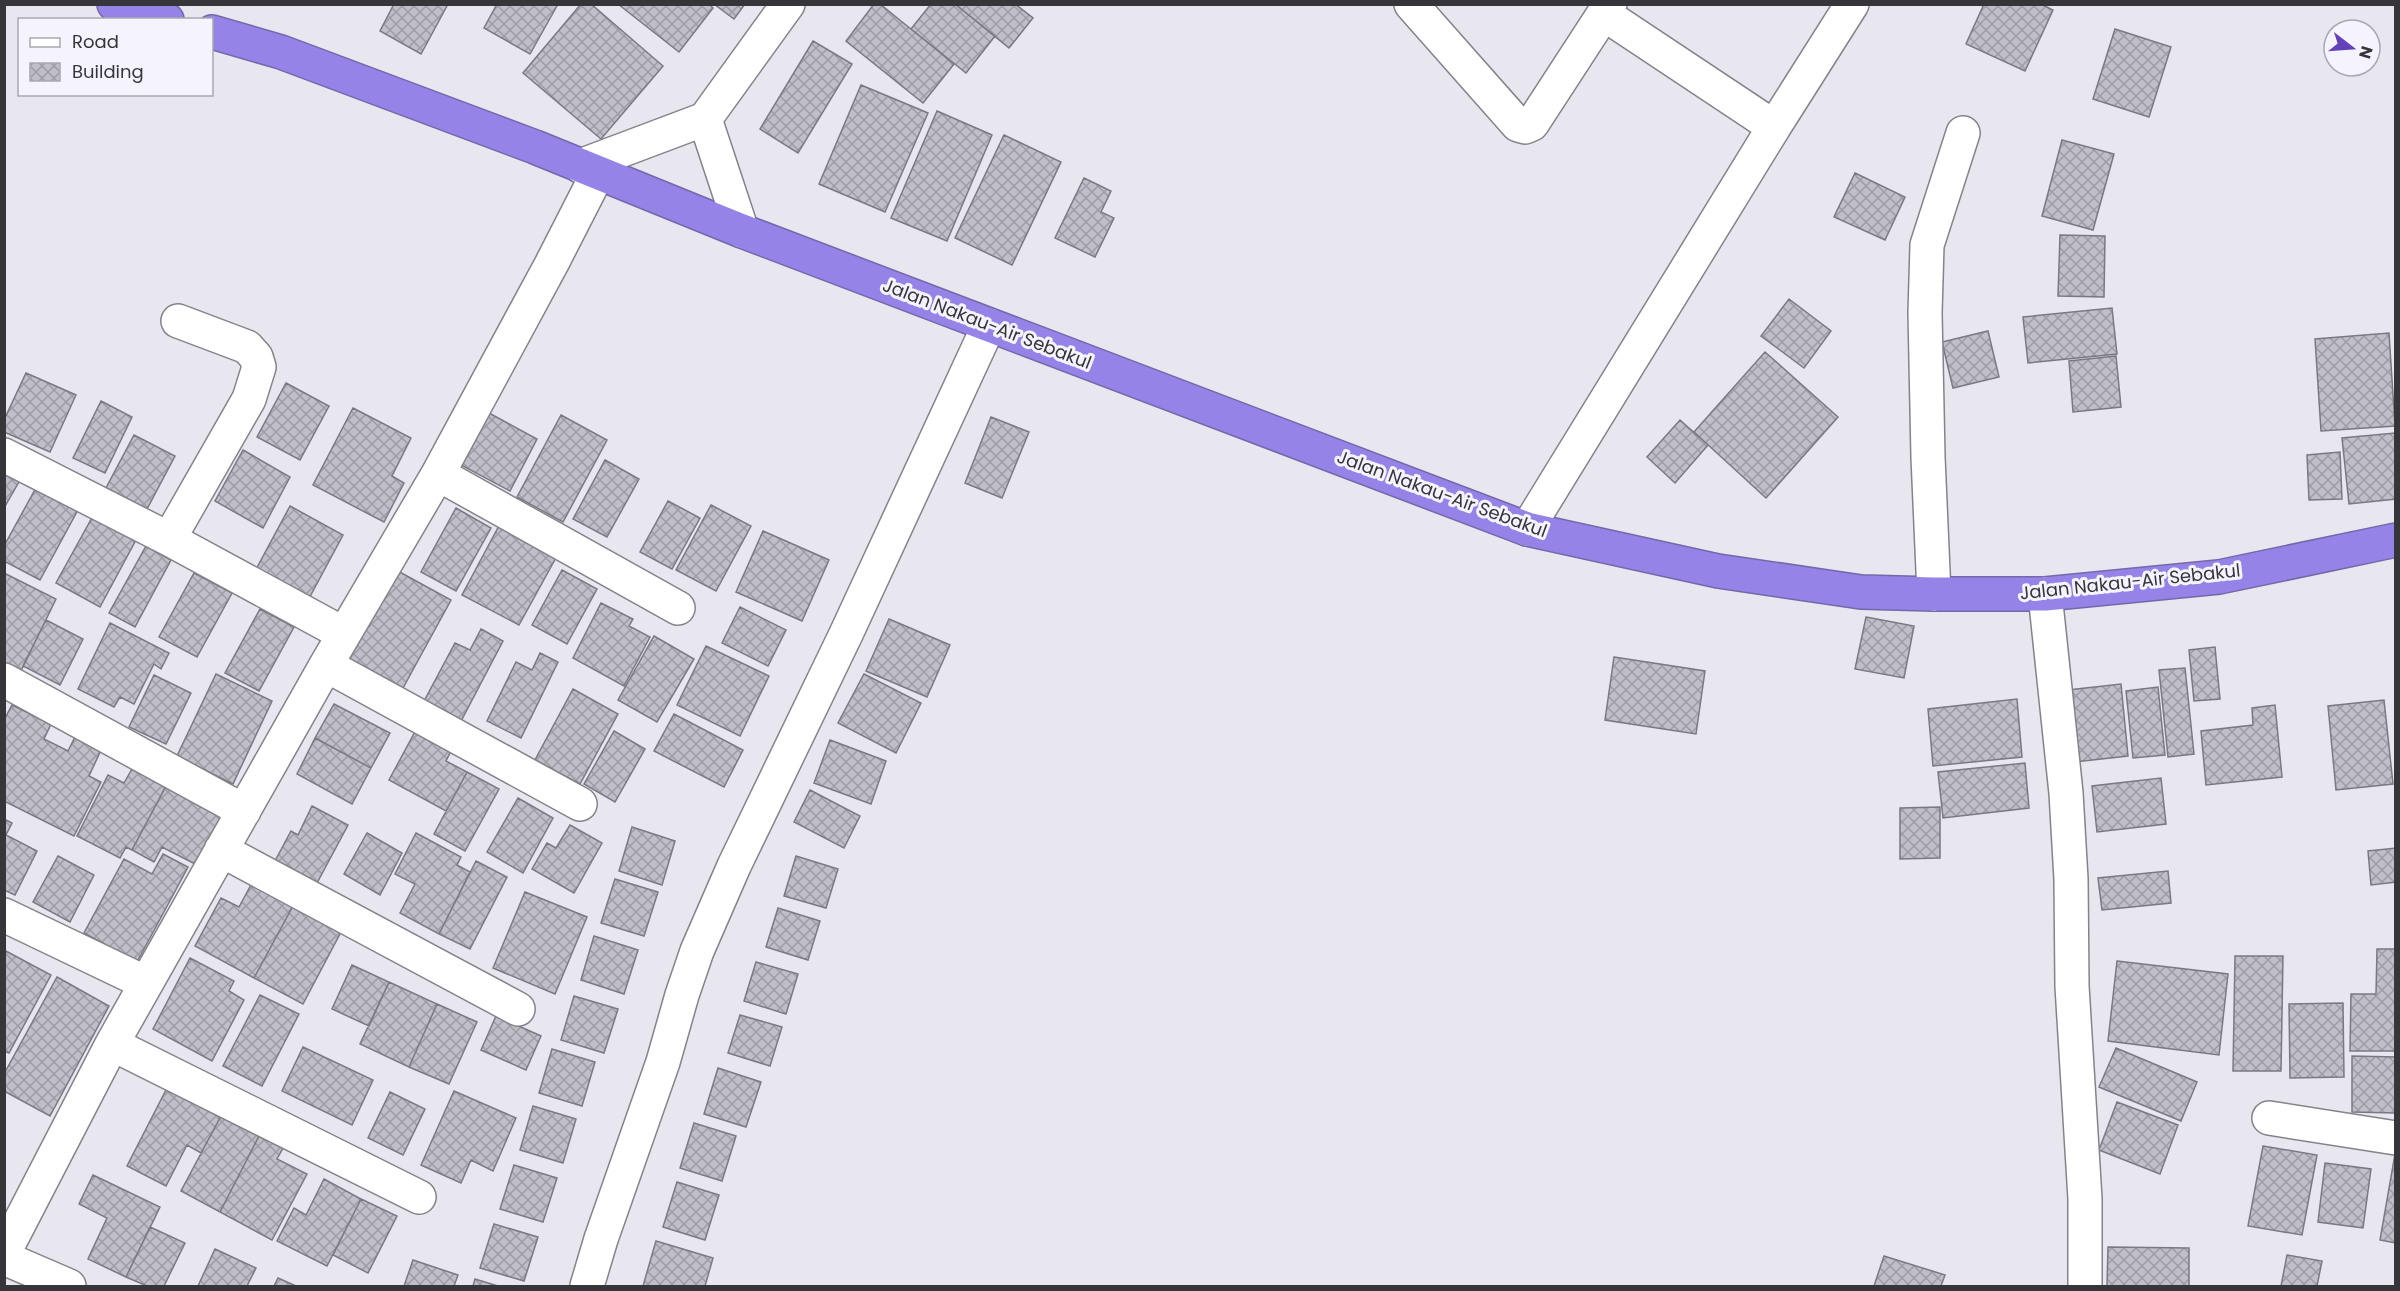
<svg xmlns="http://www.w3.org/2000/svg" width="2400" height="1291" font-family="Poppins,sans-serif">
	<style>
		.building { fill: url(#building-cross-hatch); stroke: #7a7981; stroke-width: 1.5 }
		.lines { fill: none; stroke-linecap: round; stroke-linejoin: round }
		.minor-casing { stroke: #83838b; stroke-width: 36 }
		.highway-casing { stroke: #7468aa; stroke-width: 36 }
		.minor { stroke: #fff; stroke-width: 33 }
		.highway { stroke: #9683e7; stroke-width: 33 }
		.labels { text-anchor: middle; stroke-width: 6; stroke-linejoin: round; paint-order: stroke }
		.street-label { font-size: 18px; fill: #363539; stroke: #f5f4fe }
	</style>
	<defs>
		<pattern id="building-cross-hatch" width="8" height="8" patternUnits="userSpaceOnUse" patternTransform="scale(1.5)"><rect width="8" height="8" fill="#c0bfc9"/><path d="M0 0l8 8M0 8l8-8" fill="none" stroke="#9d9ca4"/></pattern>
	</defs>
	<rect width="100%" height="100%" fill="#e8e7f0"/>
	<path class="building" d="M 394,4 L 448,4 L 421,54 L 380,31 Z
		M 497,4 L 558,4 L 530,54 L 484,28 Z
		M 581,4 L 591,4 L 663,66 L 601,139 L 523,73 Z
		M 618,4 L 709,4 L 713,8 L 679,52 Z
		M 714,4 L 745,4 L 734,19 Z
		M 874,4 L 880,4 L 954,64 L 923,103 L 846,41 Z
		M 931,4 L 955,4 L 995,36 L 966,73 L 911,29 Z
		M 955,4 L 1015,4 L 1033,18 L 1009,48 Z
		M 1984,4 L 2041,4 L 2053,10 L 2025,71 L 1966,44 Z
		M 2115,29 L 2171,47 L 2149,117 L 2093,99 Z
		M 813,41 L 852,64 L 798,153 L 760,129 Z
		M 861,85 L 928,113 L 885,212 L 819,184 Z
		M 937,111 L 992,135 L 947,241 L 891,218 Z
		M 1004,135 L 1061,162 L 1012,265 L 955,238 Z
		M 2062,140 L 2114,154 L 2093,230 L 2042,216 Z
		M 1855,173 L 1905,197 L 1885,240 L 1834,217 Z
		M 1084,178 L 1111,191 L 1101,212 L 1114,218 L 1095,257 L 1055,238 Z
		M 2060,235 L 2105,236 L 2104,297 L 2058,296 Z
		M 1789,299 L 1831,331 L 1804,368 L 1761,336 Z
		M 2112,308 L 2117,354 L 2028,363 L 2023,317 Z
		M 1988,331 L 1999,377 L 1953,388 L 1942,342 Z
		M 2389,333 L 2395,426 L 2321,431 L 2315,339 Z
		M 1765,352 L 1838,417 L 1766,498 L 1694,432 Z
		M 2116,356 L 2121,407 L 2073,412 L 2069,361 Z
		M 26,373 L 76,395 L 50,452 L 4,432 L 4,420 Z
		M 286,383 L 329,406 L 300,460 L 257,437 Z
		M 101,401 L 132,417 L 105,473 L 73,458 Z
		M 353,408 L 411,438 L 392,476 L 404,483 L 384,522 L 313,485 Z
		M 489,413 L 537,439 L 510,491 L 461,465 Z
		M 561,415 L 607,440 L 563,522 L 517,497 Z
		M 991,417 L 1029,432 L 1002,498 L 965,483 Z
		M 1680,420 L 1708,445 L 1675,483 L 1647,457 Z
		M 2395,433 L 2396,499 L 2349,504 L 2342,438 Z
		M 134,435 L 175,456 L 147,509 L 106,488 Z
		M 243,450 L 290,477 L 263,528 L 215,501 Z
		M 2340,452 L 2342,499 L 2309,500 L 2307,455 Z
		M 605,460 L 639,479 L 607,537 L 573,519 Z
		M 4,471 L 20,480 L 4,508 Z
		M 37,486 L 79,508 L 40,580 L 4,561 L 4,546 Z
		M 668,501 L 700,518 L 672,569 L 640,552 Z
		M 711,505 L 751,526 L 716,591 L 676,570 Z
		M 290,506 L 343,535 L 306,604 L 253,575 Z
		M 456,508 L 491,528 L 456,591 L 421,572 Z
		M 94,514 L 137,538 L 100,607 L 56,583 Z
		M 501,522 L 558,554 L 519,625 L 462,595 Z
		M 763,531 L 829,560 L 802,621 L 736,592 Z
		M 146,546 L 171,560 L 135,627 L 109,613 Z
		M 396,570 L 451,600 L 403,688 L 348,658 Z
		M 562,570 L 597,589 L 567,644 L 532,625 Z
		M 4,573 L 56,599 L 19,675 L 4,667 Z
		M 194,573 L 232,593 L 197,657 L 159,637 Z
		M 601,603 L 633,619 L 629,626 L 650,637 L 624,686 L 573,658 Z
		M 740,607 L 786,630 L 768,666 L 722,643 Z
		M 260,609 L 294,627 L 259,691 L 225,673 Z
		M 1866,617 L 1914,626 L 1904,678 L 1855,669 Z
		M 889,619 L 950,645 L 927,697 L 866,671 Z
		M 46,620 L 83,639 L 60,685 L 23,666 Z
		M 110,623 L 169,653 L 161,669 L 154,664 L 134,704 L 120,697 L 114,707 L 78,689 Z
		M 481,629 L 503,641 L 459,725 L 422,705 L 455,643 L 470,650 Z
		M 654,636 L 694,659 L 657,722 L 618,700 Z
		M 706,646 L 769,676 L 740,736 L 677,705 Z
		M 2215,647 L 2220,699 L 2194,701 L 2189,650 Z
		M 540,653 L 558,662 L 521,738 L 487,721 L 516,662 L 532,670 Z
		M 1614,657 L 1705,671 L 1696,734 L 1605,720 Z
		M 2185,668 L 2194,754 L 2168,757 L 2159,670 Z
		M 216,674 L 272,701 L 233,784 L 177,756 Z
		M 864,674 L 921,703 L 896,753 L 838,723 Z
		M 154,675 L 191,693 L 166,744 L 129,727 Z
		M 2121,684 L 2128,756 L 2075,762 L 2068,690 Z
		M 2158,687 L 2165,755 L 2133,758 L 2126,691 Z
		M 573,689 L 618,714 L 580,784 L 535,760 Z
		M 2017,699 L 2022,757 L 1933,766 L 1928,709 Z
		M 2384,700 L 2393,784 L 2336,790 L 2328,706 Z
		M 334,704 L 390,733 L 371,768 L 315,738 Z
		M 12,705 L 51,724 L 44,739 L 68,751 L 75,737 L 101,750 L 89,776 L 101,782 L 74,836 L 4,801 L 4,720 Z
		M 2275,705 L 2282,777 L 2206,785 L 2201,731 L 2253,725 L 2252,708 Z
		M 674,714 L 743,750 L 724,787 L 654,751 Z
		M 417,728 L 453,747 L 446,761 L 467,772 L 446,811 L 389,780 Z
		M 614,731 L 645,749 L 615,802 L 584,784 Z
		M 315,738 L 371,768 L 352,804 L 297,774 Z
		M 830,740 L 886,761 L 871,804 L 814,783 Z
		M 2025,763 L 2029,808 L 1943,818 L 1938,772 Z
		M 132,769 L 166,786 L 132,850 L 126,847 L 120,858 L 77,836 L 108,775 L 124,783 Z
		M 467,772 L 499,789 L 465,851 L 434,834 Z
		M 2161,778 L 2166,824 L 2097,832 L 2092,786 Z
		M 166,786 L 222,816 L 197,865 L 162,847 L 154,862 L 132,850 Z
		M 810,790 L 860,816 L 844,848 L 794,822 Z
		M 518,798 L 553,818 L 523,873 L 487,852 Z
		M 312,806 L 348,825 L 317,883 L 275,861 L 291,831 L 298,835 Z
		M 1940,807 L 1940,858 L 1900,859 L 1900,808 Z
		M 4,819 L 12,823 L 6,835 L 37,851 L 15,895 L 4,890 Z
		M 570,825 L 602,843 L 574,893 L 532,869 L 547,843 L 556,848 Z
		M 632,827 L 675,841 L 662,885 L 619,871 Z
		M 367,833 L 402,853 L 380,895 L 344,874 Z
		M 416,833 L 461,857 L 457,865 L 470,872 L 439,934 L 400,913 L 415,884 L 395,874 Z
		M 2396,848 L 2396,882 L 2371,885 L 2368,851 Z
		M 163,854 L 188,867 L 137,962 L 84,933 L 124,859 L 152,874 Z
		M 58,856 L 94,875 L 70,922 L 33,902 Z
		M 796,856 L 838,869 L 826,908 L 784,896 Z
		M 476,861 L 507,877 L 470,949 L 439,934 Z
		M 2168,871 L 2171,903 L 2102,910 L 2098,878 Z
		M 615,879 L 658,892 L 644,936 L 601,923 Z
		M 252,883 L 294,904 L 254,978 L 195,946 L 221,898 L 239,907 Z
		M 525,892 L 587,917 L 555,994 L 493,968 Z
		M 294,904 L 342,930 L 303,1004 L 254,978 Z
		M 778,908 L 820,921 L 808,960 L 766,947 Z
		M 594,936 L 638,950 L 624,994 L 581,980 Z
		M 2377,949 L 2396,949 L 2396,1051 L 2350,1051 L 2351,994 L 2376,994 Z
		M 4,950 L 51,975 L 9,1053 L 4,1051 Z
		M 2235,956 L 2283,956 L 2281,1071 L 2233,1071 Z
		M 190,958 L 234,981 L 229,991 L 244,1000 L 212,1061 L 153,1029 Z
		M 2117,961 L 2228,974 L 2219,1055 L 2108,1041 Z
		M 756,962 L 798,974 L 786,1014 L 744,1001 Z
		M 352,965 L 389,982 L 369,1026 L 332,1009 Z
		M 57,977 L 109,1006 L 50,1116 L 4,1091 L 4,1074 Z
		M 389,982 L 437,1004 L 409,1067 L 360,1044 Z
		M 260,995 L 299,1014 L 262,1086 L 223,1066 Z
		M 574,996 L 618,1009 L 604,1053 L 561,1040 Z
		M 2343,1003 L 2344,1077 L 2290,1078 L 2289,1004 Z
		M 437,1004 L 477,1022 L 449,1084 L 409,1067 Z
		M 740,1015 L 782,1027 L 770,1066 L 728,1053 Z
		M 496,1016 L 541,1036 L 526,1070 L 481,1050 Z
		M 303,1047 L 373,1080 L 352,1125 L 282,1091 Z
		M 2116,1048 L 2197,1082 L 2181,1121 L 2099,1087 Z
		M 552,1049 L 595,1062 L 582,1106 L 539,1093 Z
		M 2352,1056 L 2396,1057 L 2396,1113 L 2352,1112 Z
		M 718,1068 L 761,1082 L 746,1127 L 704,1114 Z
		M 167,1088 L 221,1116 L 201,1153 L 187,1145 L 166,1186 L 127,1166 Z
		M 454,1091 L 516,1118 L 493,1171 L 471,1160 L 461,1183 L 421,1165 Z
		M 390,1092 L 425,1109 L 403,1155 L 368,1138 Z
		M 2117,1102 L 2178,1125 L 2160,1174 L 2099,1150 Z
		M 533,1106 L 576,1119 L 563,1163 L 520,1150 Z
		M 221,1116 L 259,1136 L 220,1212 L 181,1191 Z
		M 694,1123 L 736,1136 L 722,1181 L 680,1168 Z
		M 259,1136 L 283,1148 L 277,1159 L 307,1174 L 272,1240 L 220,1212 Z
		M 2263,1146 L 2317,1155 L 2302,1235 L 2248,1226 Z
		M 2395,1154 L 2396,1154 L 2396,1243 L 2380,1240 Z
		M 2325,1163 L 2371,1169 L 2363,1228 L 2318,1222 Z
		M 514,1165 L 557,1178 L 543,1222 L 500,1209 Z
		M 93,1175 L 160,1207 L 126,1277 L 88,1259 L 107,1218 L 79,1204 Z
		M 324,1179 L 361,1199 L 327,1266 L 277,1241 L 294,1208 L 306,1215 Z
		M 677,1182 L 719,1195 L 705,1240 L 663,1227 Z
		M 361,1199 L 397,1216 L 368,1273 L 333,1255 Z
		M 494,1224 L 538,1237 L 524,1281 L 480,1268 Z
		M 150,1227 L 185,1243 L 164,1286 L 147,1286 L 126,1277 Z
		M 656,1241 L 713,1258 L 705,1286 L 643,1286 Z
		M 2108,1247 L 2189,1248 L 2189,1286 L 2107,1286 Z
		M 215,1249 L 256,1268 L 247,1286 L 198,1286 Z
		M 2287,1255 L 2322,1261 L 2317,1286 L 2281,1286 Z
		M 1884,1256 L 1945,1275 L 1941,1286 L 1874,1286 Z
		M 413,1260 L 458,1275 L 454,1286 L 404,1286 Z
		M 278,1278 L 296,1286 L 274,1286 Z
		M 475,1279 L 498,1286 L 473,1286 Z"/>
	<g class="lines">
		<g class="minor-casing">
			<path id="minor" d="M 1411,4 L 1518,125 L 1525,127 L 1532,124 L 1610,4
				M 705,119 L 742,231
				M 1774,127 L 1852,4
				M 580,166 L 705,119 L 788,4
				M 4,455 L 169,539 L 344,634
				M 438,474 L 678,608
				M 1527,529 L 1774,127 L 1604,14
				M 169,539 L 249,399 L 259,367 L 256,357 L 247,347 L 178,321
				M 1934,594 L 1928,457 L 1925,313 L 1927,245 L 1963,133
				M 2045,594 L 2066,793 L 2071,879 L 2072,986 L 2085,1199 L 2085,1286
				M 326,665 L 580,804
				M 4,680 L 244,811
				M 221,850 L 518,1009
				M 4,915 L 146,983
				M 112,1044 L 419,1197
				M 2269,1118 L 2396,1138
				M 4,1253 L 112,1044 L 326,665 L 438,474 L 552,263 L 598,173
				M 4,1258 L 69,1286
				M 587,1286 L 601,1239 L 663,1062 L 682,995 L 697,951 L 734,866 L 846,634 L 989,325"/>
		</g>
		<g class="highway-casing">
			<path id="highway" d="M 114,4 L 167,20
				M 212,32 L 281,52 L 535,147 L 742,231 L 1527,529 L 1718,571 L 1861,592 L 1934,594 L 2045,594 L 2219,577 L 2396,540"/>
		</g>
		<use href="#minor" class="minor"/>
		<use href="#highway" class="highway"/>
	</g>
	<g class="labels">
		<g class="street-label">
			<text transform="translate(987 324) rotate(21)" y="6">Jalan Nakau-Air Sebakul</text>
			<text transform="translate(1442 494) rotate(20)" y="6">Jalan Nakau-Air Sebakul</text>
			<text transform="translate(2130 582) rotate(-6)" y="6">Jalan Nakau-Air Sebakul</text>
		</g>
	</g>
	<rect width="2400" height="1291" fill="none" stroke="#363539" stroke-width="12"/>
	<rect x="18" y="18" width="195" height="78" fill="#f5f4fe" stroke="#a9a8af" stroke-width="1.5"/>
	<rect x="30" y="38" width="30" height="9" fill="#ffffff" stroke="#a9a8af" stroke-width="1.5"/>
	<text x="72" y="48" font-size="18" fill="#363539">Road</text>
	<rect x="30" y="63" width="30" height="18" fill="url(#building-cross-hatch)" stroke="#a9a8af" stroke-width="1.5"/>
	<text x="72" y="78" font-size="18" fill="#363539">Building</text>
	<g transform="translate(2352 48) rotate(107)"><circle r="28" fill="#f5f4fe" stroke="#a9a8af" stroke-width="1.5"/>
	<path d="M0-4.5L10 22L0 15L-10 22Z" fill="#6241b9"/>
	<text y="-9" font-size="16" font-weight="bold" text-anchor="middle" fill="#363539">N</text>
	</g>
</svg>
